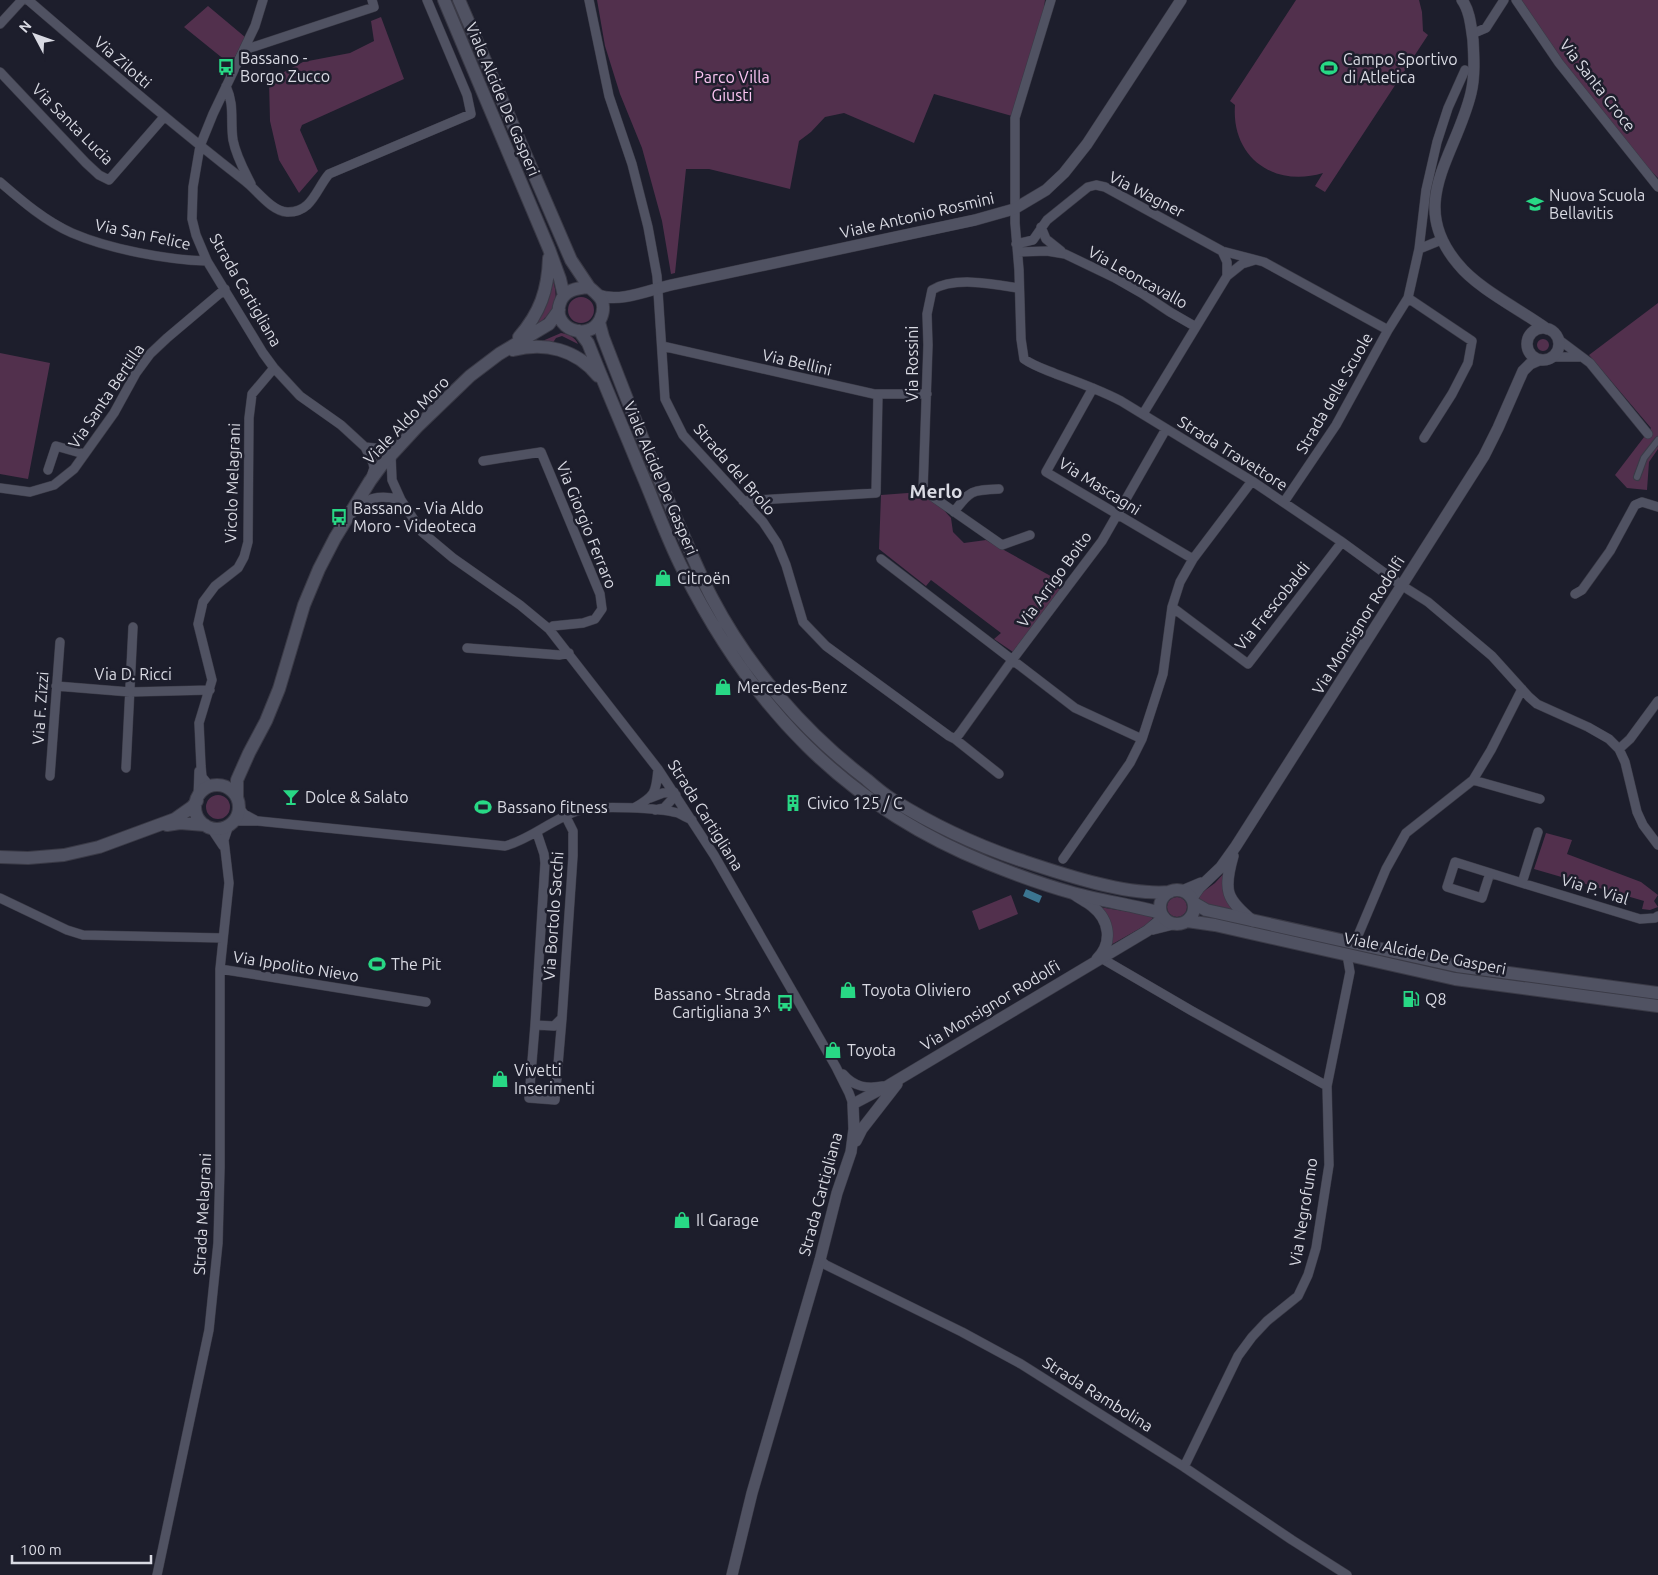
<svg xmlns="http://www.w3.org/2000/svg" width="1658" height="1575" font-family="Ubuntu,sans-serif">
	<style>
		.green { fill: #52304d }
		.water { fill: #3b7591 }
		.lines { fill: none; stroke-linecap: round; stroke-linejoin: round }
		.pedestrian-casing { stroke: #3a3a46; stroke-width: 8 }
		.minor-casing { stroke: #3a3a46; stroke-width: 10 }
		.tertiary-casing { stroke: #3a3a46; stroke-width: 12 }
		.secondary-casing { stroke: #3a3a46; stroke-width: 14 }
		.pedestrian { stroke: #505262; stroke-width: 6 }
		.minor { stroke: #505262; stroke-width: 9 }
		.tertiary { stroke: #505262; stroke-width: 11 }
		.secondary { stroke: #505262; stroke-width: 12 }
		.labels { text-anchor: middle; stroke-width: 5; stroke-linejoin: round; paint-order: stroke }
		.poi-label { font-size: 16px; fill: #d9dae3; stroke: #1d1e2c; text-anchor: start }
		.street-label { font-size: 16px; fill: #d9dae3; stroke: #1d1e2c }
		.park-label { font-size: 16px; fill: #fcc6f3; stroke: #1d1e2c }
		.quarter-label { font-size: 19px; font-weight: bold; fill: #d9dae3; stroke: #1d1e2c }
	</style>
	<rect width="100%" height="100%" fill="#1d1e2c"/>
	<path class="green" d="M 597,0 L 1045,0 L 1043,16 L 1012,116 L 934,94 L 914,143 L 844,113 L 825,117 L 811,132 L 799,141 L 790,189 L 709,169 L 686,169 L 675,273 L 671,274 L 662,221 L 642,148 L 620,94 L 605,46 Z
		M 1296,0 L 1419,0 L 1422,12 L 1423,31 L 1428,35 L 1325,192 L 1315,186 L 1323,173 C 1274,188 1231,157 1235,105 L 1230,101 Z
		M 1519,0 L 1658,0 L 1658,178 L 1644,164 L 1583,89 Z
		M 208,6 L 245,37 L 231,65 L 184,27 Z
		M 381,17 L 404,79 L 302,125 L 300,130 L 318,171 L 299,193 L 279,160 L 270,121 L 269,80 L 303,62 L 350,53 L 374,41 L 371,21 Z
		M 552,278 C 561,302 553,314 532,328 Z
		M568 310a13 13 0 1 1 26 0a13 13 0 1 1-26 0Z
		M 1658,303 L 1658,449 L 1649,462 L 1647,490 L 1627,488 L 1615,475 L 1651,428 L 1589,355 Z
		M 561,333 C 568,334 575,337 578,344 L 562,336 L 556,338 L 552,344 L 540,342 Z
		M1537 345a6 6 0 1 1 12 0a6 6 0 1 1-12 0Z
		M 0,353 L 50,363 L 28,479 L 0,474 Z
		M 921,492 L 941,507 L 951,518 L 953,532 L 964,543 L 986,540 L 1065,584 L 1013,652 L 994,639 L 1001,633 L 931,580 L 926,586 L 879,549 L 881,495 Z
		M206 807a12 12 0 1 1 24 0a12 12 0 1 1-24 0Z
		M 1546,833 L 1572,840 L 1567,854 L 1641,882 L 1658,895 L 1654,901 L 1658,907 L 1650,910 L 1642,909 L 1644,901 L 1534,869 Z
		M 1225,872 L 1235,911 L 1198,903 L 1196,897 L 1215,883 Z
		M 1011,895 L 1018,914 L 979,930 L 972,911 Z
		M1167 907a10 10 0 1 1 20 0a10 10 0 1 1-20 0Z
		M 1099,907 L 1149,915 L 1153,918 L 1146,925 L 1109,946 Z"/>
	<path class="water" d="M 1026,889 L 1042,896 L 1039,903 L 1023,896 Z"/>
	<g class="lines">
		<g class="pedestrian-casing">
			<path id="pedestrian" d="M 1637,477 L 1644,458 L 1658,440"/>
		</g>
		<g class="minor-casing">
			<path id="minor" d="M 28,0 C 99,61 170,123 245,181 C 257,190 271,211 287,212 C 312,213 316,189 329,174 L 471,114 L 467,95 L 427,0
				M 263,0 L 255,26 L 213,114 L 200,146 L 193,187 L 192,219 L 196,235 L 207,261 L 263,353 L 274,368 L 300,396 L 341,425 L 365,447 L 373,463 L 374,468 L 371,477
				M 589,0 L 609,96 L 632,164 L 648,227 L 657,276 L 665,399 L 683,435 L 763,522 L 777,543 L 786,565 L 803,622 L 826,646 L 949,736 L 955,739 L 999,774
				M 1051,0 L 1015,118 L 1015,223 L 1019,270 L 1021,339 L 1024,359 C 1034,366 1044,369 1056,374 C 1078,382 1100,390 1121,401 L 1252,481 L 1342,542 L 1401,585 L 1428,602 L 1492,656 L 1529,697 L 1537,704 L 1588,727 L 1609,739 L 1619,749 L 1625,762 L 1637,812 L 1643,825 L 1658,845
				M 1516,0 L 1559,63 L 1658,187
				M 0,24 L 22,0
				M 1472,34 L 1486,28 L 1504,0
				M 244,50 L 374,7 L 372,0
				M 0,72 L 86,163 L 99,175 L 109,180 L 164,117
				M 226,86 C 235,106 230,120 233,140 C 236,156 244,170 251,184
				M 0,182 C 22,201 45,221 72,233 C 109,249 167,260 207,261
				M 1041,227 L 1046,239 L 1061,251
				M 1016,244 L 1033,240 L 1047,220 L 1088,187 L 1096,185 L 1105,187 L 1222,251 L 1264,262 L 1388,330
				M 1419,249 L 1441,240
				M 1222,251 L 1227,262 L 1227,276
				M 1018,252 L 1047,251 L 1065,254 L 1115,278 L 1143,294 L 1170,312 L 1196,327
				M 1018,288 C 994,284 954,276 932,290 L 927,314 L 928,345 L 923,490 L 1002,545 L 1030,535
				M 1408,298 L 1472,341 L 1468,363 L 1452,394 L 1424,438
				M 1558,339 L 1590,363 L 1648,434
				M 662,346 L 874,394 L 927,394
				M 1553,357 L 1581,357
				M 1093,388 L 1046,472 L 1193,559
				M 1143,414 L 1227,276 L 1242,264 L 1255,260
				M 365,447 L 384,449 L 399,446
				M 391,455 L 392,480 L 401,500 L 422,532 L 453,558 L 520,605 L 549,629 L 658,769 L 714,855 L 836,1067 L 849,1093 L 853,1104
				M 483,461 L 541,452 L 600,594 L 602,609 L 595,619 L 583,623 L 553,626 L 549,629
				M 48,470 L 56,446 L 84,454
				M 0,488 L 30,492 L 54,485 L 74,469 L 114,413 L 136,373 L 150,354 L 167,338 L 225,289
				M 743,501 L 876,493 L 878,394
				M 1284,502 L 1336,425 L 1388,330 L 1408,298 L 1419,249 L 1426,190 L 1437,142 L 1448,108 L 1465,70
				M 357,507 C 371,496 384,495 401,500
				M 954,512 C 970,490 972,490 999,489
				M 881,559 L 1075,708 L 1142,739
				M 1575,594 L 1582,590 L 1610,551 L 1635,505 L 1642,502 L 1658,507
				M 1172,607 L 1248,664 L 1342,542
				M 467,648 L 559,655 L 569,653
				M 56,686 L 130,692 L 210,690
				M 955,739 L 960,733 L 1013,659 L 1102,541 L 1166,429
				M 1619,749 L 1630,739 L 1658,701
				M 126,768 L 133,627
				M 50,776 L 60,642
				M 1473,780 L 1540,799
				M 213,786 L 207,783 L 202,777 L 201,766 L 199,723 L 212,680 L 198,624 L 203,602 L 215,586 L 238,568 L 244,557 L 248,542 L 249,418 L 252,394 L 274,368
				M 198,798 L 199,771
				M 650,798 L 663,793 L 674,792
				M 239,807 L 244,814 L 255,820
				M 634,808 C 655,796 656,793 658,769
				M 655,810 L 664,808 L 676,795
				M 234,821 L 258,821 L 505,846 C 532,839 554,817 581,810 C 600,805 659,808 678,813 C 682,815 687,818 692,820
				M 211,828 L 223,846
				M 537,833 L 544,854 L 545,863 L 535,1025 L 554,1026 L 562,1018 L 573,856 L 573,831 L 566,817
				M 1063,859 L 1130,763 L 1142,739 L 1163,674 L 1172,607 L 1180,582 L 1193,559 L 1252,481
				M 1490,873 L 1482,898 L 1447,887 L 1455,862 C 1477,869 1500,876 1522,883 L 1640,919 L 1655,918 L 1658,916
				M 1522,883 L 1538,832
				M 0,898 L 67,930 L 83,935 L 223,938
				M 1359,933 L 1386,869 L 1406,833 L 1473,780 L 1491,750 L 1522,689
				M 1101,958 L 1192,1011 L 1327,1086
				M 220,969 L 426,1002
				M 535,1025 L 529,1098 L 555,1100 L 562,1018
				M 843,1074 C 854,1087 867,1089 883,1086
				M 820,1260 L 826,1265 L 962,1332 L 1021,1364 L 1184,1467 L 1292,1540 L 1347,1575
				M 1184,1467 L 1238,1356 L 1252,1337 L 1267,1321 L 1298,1296 L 1308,1275 L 1316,1248 L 1329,1165 L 1327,1086 L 1350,972 L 1347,955
				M 157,1575 L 209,1330 L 218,1243 L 220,1168 L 220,969 L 229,883 L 224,840 L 229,825"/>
		</g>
		<g class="tertiary-casing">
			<path id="tertiary" d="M 1462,0 C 1470,11 1471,27 1473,40 C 1474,58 1475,76 1471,93 C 1456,156 1406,203 1458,264 C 1478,289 1521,310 1547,329
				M 598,295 C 620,303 649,290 671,285 L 975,220 L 1014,209 L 1046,190 L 1064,173 L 1087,144 L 1181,0
				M1527 344a16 16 0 1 1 32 0a16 16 0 1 1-32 0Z
				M 1233,856 C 1223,891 1226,899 1253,921
				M 1182,891 L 1201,883
				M 1075,895 C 1081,899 1087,902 1092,906 C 1110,920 1113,943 1097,959
				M 1192,898 L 1199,888 L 1221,867 L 1236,846 L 1484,456 L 1498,428 L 1523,371 L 1530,364 L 1539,360
				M 1153,929 L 1173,924
				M 856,1141 L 862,1129 L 897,1084
				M 732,1575 L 752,1493 L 820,1260 L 837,1193 L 851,1152 L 854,1129 L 853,1104 L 889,1085 L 1147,931 L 1164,917"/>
		</g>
		<g class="secondary-casing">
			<path id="secondary" d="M 444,0 L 549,249 L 560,279 L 564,296
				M 459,0 L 571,260 L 589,287
				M 589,287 C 593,291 599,295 602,301 C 604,307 603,314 600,320 C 588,343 551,328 560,303 C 564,290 577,288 589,287 Z
				M 599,322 L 603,337 C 626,397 649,457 675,516 C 687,543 698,571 712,598 C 748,667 804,732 866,779 C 874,786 883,794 893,800 C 933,825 976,845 1020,860 C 1062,874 1126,896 1170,892
				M 579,331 L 588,343 C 604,384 622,425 639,467 C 654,501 666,537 683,570 C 751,706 844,805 987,863 C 1014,874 1044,885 1073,893 C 1102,901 1132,905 1161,913
				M 519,337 C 540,313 548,290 549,258
				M 513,350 C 545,342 576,349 598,376
				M195 807a22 22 0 1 1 44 0a22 22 0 1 1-44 0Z
				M 237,797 L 237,780 L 249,753 L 266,721 L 279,689 L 304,605 L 319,569 L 335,538 L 370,481 L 381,466 L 417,427 L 470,376 L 499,354 L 549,324 L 559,310
				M 167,825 L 180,823 L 205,825
				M 0,857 L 28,858 L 64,855 L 99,847 L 175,819 L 192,807 L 197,801
				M1160 907a17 17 0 1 1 34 0a17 17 0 1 1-34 0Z
				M 1194,903 L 1206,910 L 1457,966 L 1658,993
				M 1187,921 L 1215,925 L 1455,979 L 1658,1006"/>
		</g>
		<use href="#pedestrian" class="pedestrian"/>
		<use href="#minor" class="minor"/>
		<use href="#tertiary" class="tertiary"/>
		<use href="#secondary" class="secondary"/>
	</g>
	<defs>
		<g id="bus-bare" transform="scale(1.35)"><path d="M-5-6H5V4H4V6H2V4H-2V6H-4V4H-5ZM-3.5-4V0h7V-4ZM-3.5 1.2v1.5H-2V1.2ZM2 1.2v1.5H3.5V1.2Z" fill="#28d885" stroke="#1d1e2c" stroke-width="2.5" paint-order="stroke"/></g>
		<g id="stadium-bare" transform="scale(1.35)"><path d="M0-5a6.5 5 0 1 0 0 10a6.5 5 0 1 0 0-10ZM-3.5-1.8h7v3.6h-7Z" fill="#28d885" stroke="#1d1e2c" stroke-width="2.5" paint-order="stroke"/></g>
		<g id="school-bare" transform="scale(1.35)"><path d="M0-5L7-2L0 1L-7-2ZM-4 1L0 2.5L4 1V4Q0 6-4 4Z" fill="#28d885" stroke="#1d1e2c" stroke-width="2.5" paint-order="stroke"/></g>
		<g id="shop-bare" transform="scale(1.35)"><path d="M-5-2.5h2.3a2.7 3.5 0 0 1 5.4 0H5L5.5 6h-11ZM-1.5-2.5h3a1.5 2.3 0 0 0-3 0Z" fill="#28d885" stroke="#1d1e2c" stroke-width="2.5" paint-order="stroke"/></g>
		<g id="bar-bare" transform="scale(1.35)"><path d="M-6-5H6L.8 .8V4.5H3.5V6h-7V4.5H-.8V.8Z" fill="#28d885" stroke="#1d1e2c" stroke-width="2.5" paint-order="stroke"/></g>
		<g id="building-bare" transform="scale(1.35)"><path d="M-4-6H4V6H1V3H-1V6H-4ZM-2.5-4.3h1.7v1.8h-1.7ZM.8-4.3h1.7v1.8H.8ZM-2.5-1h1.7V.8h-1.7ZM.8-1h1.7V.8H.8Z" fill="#28d885" stroke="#1d1e2c" stroke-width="2.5" paint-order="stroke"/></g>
		<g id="fuel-bare" transform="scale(1.35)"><path d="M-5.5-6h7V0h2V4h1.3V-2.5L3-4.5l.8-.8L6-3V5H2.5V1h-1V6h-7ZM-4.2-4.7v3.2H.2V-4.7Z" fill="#28d885" stroke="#1d1e2c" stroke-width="2.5" paint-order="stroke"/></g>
	</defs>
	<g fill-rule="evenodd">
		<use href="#bus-bare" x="226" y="67"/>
		<use href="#stadium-bare" x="1329" y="68"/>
		<use href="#school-bare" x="1535" y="204"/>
		<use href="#bus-bare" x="339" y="517"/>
		<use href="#shop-bare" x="663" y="578"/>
		<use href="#shop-bare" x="723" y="687"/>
		<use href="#bar-bare" x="291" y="797"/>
		<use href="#building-bare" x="793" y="803"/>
		<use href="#stadium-bare" x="483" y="807"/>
		<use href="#stadium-bare" x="377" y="964"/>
		<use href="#shop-bare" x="848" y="990"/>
		<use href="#fuel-bare" x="1411" y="999"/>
		<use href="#bus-bare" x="785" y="1003"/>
		<use href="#shop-bare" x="833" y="1050"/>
		<use href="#shop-bare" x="500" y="1079"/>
		<use href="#shop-bare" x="682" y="1220"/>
	</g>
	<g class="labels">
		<g class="poi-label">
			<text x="240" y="64">Bassano -<tspan x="240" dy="18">Borgo Zucco</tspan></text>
			<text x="1343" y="65">Campo Sportivo<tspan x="1343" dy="18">di Atletica</tspan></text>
			<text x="1549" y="201">Nuova Scuola<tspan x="1549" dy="18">Bellavitis</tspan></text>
			<text x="353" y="514">Bassano - Via Aldo<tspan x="353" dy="18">Moro - Videoteca</tspan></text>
			<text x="677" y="584">Citroën</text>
			<text x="737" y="693">Mercedes-Benz</text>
			<text x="305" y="803">Dolce &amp; Salato</text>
			<text x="807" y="809">Civico 125 / C</text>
			<text x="497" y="813">Bassano fitness</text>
			<text x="391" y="970">The Pit</text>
			<text x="862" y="996">Toyota Oliviero</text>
			<text x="771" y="1000" text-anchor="end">Bassano - Strada<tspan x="771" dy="18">Cartigliana 3^</tspan></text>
			<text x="1425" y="1005">Q8</text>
			<text x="847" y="1056">Toyota</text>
			<text x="514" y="1076">Vivetti<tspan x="514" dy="18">Inserimenti</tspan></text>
			<text x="696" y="1226">Il Garage</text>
		</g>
		<g class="street-label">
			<text transform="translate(123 62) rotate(41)" y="6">Via Zilotti</text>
			<text transform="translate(1598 85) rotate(52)" y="6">Via Santa Croce</text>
			<text transform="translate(503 99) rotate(67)" y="6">Viale Alcide De Gasperi</text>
			<text transform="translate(73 124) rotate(45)" y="6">Via Santa Lucia</text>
			<text transform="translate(1147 194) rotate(27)" y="6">Via Wagner</text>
			<text transform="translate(917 215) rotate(-13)" y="6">Viale Antonio Rosmini</text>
			<text transform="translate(143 234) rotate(12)" y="6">Via San Felice</text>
			<text transform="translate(1138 277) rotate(29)" y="6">Via Leoncavallo</text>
			<text transform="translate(246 290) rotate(60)" y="6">Strada Cartigliana</text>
			<text transform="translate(797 362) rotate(13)" y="6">Via Bellini</text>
			<text transform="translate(912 364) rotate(-90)" y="6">Via Rossini</text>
			<text transform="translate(1334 393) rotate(-60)" y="6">Strada delle Scuole</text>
			<text transform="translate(106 396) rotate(-56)" y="6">Via Santa Bertilla</text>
			<text transform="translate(406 420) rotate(-46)" y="6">Viale Aldo Moro</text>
			<text transform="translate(1233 453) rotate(32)" y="6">Strada Travettore</text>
			<text transform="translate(735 469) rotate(49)" y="6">Strada del Brolo</text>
			<text transform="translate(661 478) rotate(67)" y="6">Viale Alcide De Gasperi</text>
			<text transform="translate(232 483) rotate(-88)" y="6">Vicolo Melagrani</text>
			<text transform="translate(1100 486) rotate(32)" y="6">Via Mascagni</text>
			<text transform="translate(587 525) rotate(68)" y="6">Via Giorgio Ferraro</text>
			<text transform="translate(1054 579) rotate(-54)" y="6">Via Arrigo Boito</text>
			<text transform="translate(1272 606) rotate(-51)" y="6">Via Frescobaldi</text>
			<text transform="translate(1358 625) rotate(-58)" y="6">Via Monsignor Rodolfi</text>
			<text x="133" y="680">Via D. Ricci</text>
			<text transform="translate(40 708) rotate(-86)" y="6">Via F. Zizzi</text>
			<text transform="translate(706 815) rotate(58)" y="6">Strada Cartigliana</text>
			<text transform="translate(1595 889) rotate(17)" y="6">Via P. Vial</text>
			<text transform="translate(553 916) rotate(-86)" y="6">Via Bortolo Sacchi</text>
			<text transform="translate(1425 953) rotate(11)" y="6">Viale Alcide De Gasperi</text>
			<text transform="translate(296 966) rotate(9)" y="6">Via Ippolito Nievo</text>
			<text transform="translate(990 1005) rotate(-31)" y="6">Via Monsignor Rodolfi</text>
			<text transform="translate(820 1194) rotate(-75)" y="6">Strada Cartigliana</text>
			<text transform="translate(1303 1212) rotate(-81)" y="6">Via Negrofumo</text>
			<text transform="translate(202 1214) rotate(-87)" y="6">Strada Melagrani</text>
			<text transform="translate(1098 1394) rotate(32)" y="6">Strada Rambolina</text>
		</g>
		<g class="park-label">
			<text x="732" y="83">Parco Villa<tspan x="732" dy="18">Giusti</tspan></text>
		</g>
		<g class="quarter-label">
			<text x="936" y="498">Merlo</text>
		</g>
	</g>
	<g transform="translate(35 35) rotate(311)" stroke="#1d1e2c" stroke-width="4" paint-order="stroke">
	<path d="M0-4L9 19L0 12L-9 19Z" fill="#d9dae3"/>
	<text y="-8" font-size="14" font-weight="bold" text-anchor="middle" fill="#d9dae3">N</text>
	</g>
	<path d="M12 1555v8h139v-8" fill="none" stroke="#d9dae3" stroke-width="2.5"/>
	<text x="20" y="1555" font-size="15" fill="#d9dae3" stroke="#1d1e2c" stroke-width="4" paint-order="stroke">100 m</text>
</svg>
